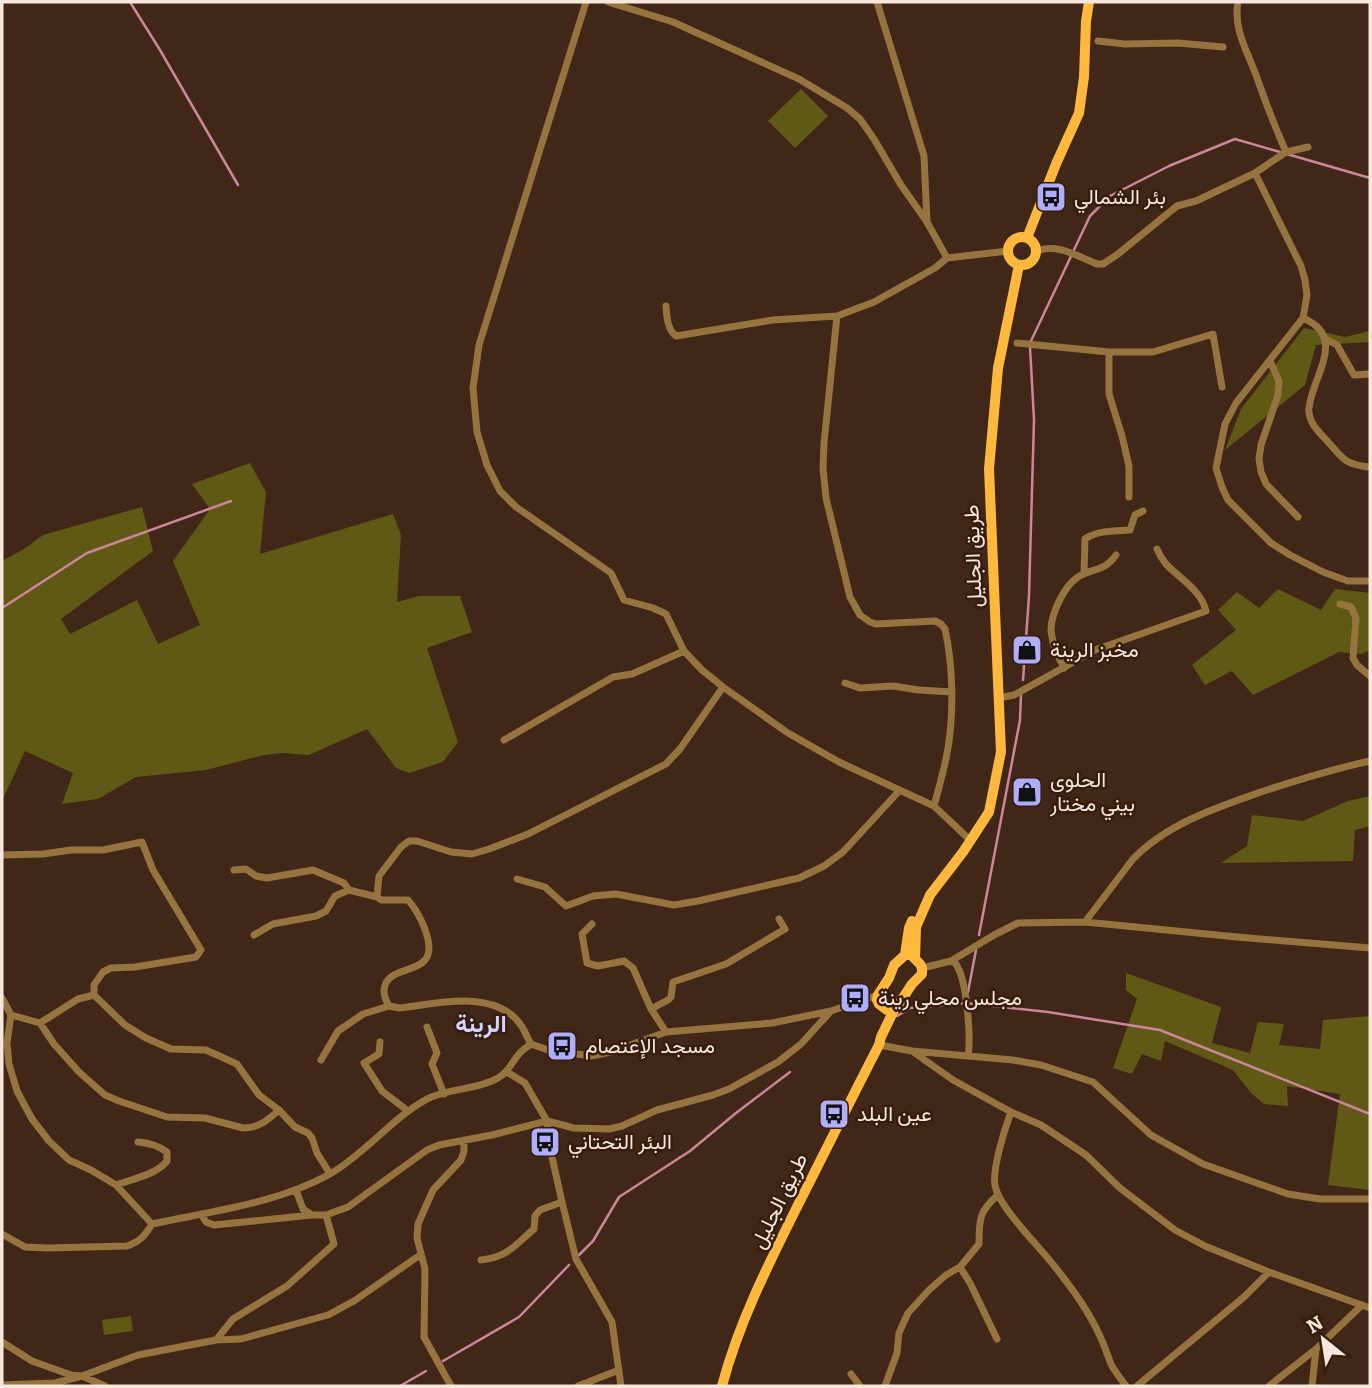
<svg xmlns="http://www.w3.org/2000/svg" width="1372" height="1388" font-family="Bitter,Vazirmatn,serif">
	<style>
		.green { fill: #605915 }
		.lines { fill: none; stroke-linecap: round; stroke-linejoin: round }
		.stream { stroke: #cb8799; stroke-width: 2.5 }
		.street { stroke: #957440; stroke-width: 7 }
		.primary { stroke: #fdb83d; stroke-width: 10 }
		.labels { text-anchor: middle; stroke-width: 5; stroke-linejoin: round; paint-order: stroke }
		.poi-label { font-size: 21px; fill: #f8e7dd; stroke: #361d0d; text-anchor: start }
		.street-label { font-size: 21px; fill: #f8e7dd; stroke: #361d0d }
		.quarter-label { font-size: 24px; font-weight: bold; fill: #d2d3ff; stroke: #361d0d }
	</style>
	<rect width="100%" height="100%" fill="#412717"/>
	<path class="green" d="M 801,89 L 828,116 L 795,148 L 768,121 Z
		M 1304,328 L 1345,337 L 1370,331 L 1370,342 L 1316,345 L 1305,385 L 1225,450 L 1241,409 Z
		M 250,463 L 266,492 L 260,554 L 393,514 L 401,535 L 397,602 L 419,596 L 460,596 L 472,632 L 427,648 L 458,742 L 443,762 L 409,773 L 396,768 L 367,729 L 309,755 L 283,753 L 264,755 L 206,770 L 136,777 L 98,799 L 62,804 L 73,773 L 25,751 L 2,801 L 2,561 L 24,549 L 43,535 L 142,507 L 153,551 L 61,619 L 70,634 L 137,600 L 158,644 L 200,625 L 173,561 L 210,509 L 192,484 Z
		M 1278,589 L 1321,610 L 1335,589 L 1370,593 L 1370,650 L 1362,654 L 1339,652 L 1253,695 L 1232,671 L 1205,685 L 1192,665 L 1236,630 L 1218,610 L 1237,592 L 1259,608 Z
		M 1370,796 L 1370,826 L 1355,830 L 1353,861 L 1221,863 L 1247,846 L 1252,815 L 1303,821 L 1348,801 Z
		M 1126,973 L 1221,1007 L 1212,1043 L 1250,1053 L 1258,1022 L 1284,1024 L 1279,1045 L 1320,1049 L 1323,1020 L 1370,1016 L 1370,1190 L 1328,1185 L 1340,1094 L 1287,1086 L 1288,1106 L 1264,1104 L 1251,1093 L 1233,1070 L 1165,1041 L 1161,1061 L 1142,1054 L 1132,1074 L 1113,1068 L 1137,999 L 1126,990 Z
		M 131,1316 L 133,1331 L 104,1335 L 102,1320 Z"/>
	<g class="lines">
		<path class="stream" d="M 130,2 L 160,50 L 238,185
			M 1031,341 L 1090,216 L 1110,196 L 1169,166 L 1235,139 L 1370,178
			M 2,608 L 87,553 L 231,501
			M 1023,680 L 1029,596 L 1034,420 L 1030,347
			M 979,935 L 1020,720 L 1021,694
			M 968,992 L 976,950
			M 897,1016 L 910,1008 L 966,1003 L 1048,1012 L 1160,1030 L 1370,1114
			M 579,1255 L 593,1241 L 619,1197 L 690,1151 L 736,1113 L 790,1072
			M 443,1361 L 519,1317 L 569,1265
			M 400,1386 L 426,1371"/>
		<path class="street" d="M 586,2 L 479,345 L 473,388 L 477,432 L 487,465 L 500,491 L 516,507 L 611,573 L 624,600 L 653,608 L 666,614 L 684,651
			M 608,2 L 673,22 L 799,79 L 847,108 L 860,119 L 874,139 L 901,185 L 927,222 L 947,258
			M 877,2 L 924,156 L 927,221
			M 1238,2 C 1233,28 1247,51 1256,75 C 1265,101 1275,127 1286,152
			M 1098,41 L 1125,44 L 1178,43 L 1223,47
			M 1255,173 L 1301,266 L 1305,280 L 1307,295 L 1303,318 L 1236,403 L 1225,424 L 1216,468 L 1222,487 L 1228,500 L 1271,543 L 1290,555 L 1323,572 L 1348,581 L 1370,581
			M 1037,251 C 1057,243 1077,256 1097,264 L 1103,264 L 1118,254 L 1177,206 L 1196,201 L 1255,173 L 1286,152 L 1308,147
			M 666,306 C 667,317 667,329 676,336 L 773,320 L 837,316 L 874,302 L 935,268 L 947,258 L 1008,251
			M 837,316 L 824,443 L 823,468 L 826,498 L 850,597 L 860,615 L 870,622 L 876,624 L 935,621 L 941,624 L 945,629 C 953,665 954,711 948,748 C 945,767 939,787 934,806
			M 1303,318 C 1345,336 1317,370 1310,402 C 1310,404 1308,410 1309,412 C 1310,425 1321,434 1329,443 C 1344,460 1345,464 1368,467
			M 1326,339 L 1337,345 L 1354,375 L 1370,374
			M 1017,343 L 1109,352 L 1153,352 L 1213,334 L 1222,387
			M 1109,352 L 1109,394 L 1122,436 L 1129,466 L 1129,497
			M 1270,361 L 1279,381 L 1278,395 L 1261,445 L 1259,459 L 1261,472 L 1266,484 L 1298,517
			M 1084,574 L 1085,539 C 1098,530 1115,531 1130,530 L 1135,515 L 1143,511
			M 1340,604 L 1351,607 L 1356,618 L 1353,658 L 1357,665 L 1370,676
			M 1064,668 C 1058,656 1052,644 1051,630 C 1051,614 1064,586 1078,577 C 1093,567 1103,573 1116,555
			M 845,683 L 860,688 L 893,686 L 919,690 L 952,692
			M 999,698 L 1014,695 L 1095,650 L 1206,611 C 1201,590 1179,578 1166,564 C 1162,559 1159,554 1157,549
			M 504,740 L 613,677 L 632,674 L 684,651 L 702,670 L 723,687
			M 2,855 L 43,854 L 71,850 L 103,850 L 142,842 L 153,870 L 201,950 L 196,957 L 135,967 L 111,968 L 103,972 L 94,985 L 94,995 L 125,1025 L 146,1038 L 171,1049 L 206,1050 L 237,1064 L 259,1095 L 279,1110 L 295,1127 L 308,1133 L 312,1138 L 317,1153 L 330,1174
			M 234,870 L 246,869 L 256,876 L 267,878 L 313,870 L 344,883 L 349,890
			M 517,879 L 545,887 L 566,906 L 593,896 L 616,894 L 674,905 L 698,901 L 799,878 L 824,866 L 843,852 L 900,790
			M 377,897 L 379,876 L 401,847 L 409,841 L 417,841 L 451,852 L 472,854 L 489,849 L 528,834 L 666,764 L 680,749 L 723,687 L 788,733 L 839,762 L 934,806 L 970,840
			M 1085,922 L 1133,859 C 1167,824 1215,808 1261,792 C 1297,780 1333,769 1370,761
			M 592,924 L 582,934 L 587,963 L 598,966 L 624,961 L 633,968 L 651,1009 L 666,1032
			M 951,961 C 956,964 956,963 958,968 C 967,984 971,1039 968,1056
			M 922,968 L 951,961 L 994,935 L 1018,923 L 1085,922 L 1237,937 L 1370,948
			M 2,998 L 11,1015 L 7,1043 L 9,1064 L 17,1091 L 32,1119 L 49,1141 L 69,1160 L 91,1170 L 116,1185 L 152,1224 C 212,1211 276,1204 330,1174 C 366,1153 391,1119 427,1099 C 449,1088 477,1090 498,1078 C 509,1072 511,1063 519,1054 C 522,1050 527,1047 531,1044 C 527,1038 525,1030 520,1024 C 494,988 436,1004 399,1008 L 389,1006 C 386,1001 384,997 384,991 C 385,968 415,973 425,960 C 437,946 418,911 408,900 L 381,900 L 377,897 L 349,890 L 335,896 L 326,911 L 316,916 L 273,924 L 254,935
			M 651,1009 L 668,1000 L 671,997 L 673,982 L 726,964 L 785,929 L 779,919
			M 11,1015 L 40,1023 L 78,999 L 94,995
			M 40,1023 L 54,1044 L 79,1072 L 105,1095 L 119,1101 L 167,1117 L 205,1118 L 243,1128 C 259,1128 268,1120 279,1110
			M 427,1027 L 437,1053 L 432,1064 L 444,1094
			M 380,1042 L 379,1054 L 364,1063 L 382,1091 L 408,1111
			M 531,1044 L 548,1050 L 591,1056 L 611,1052 L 666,1032 L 772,1023 L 831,1011
			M 879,1045 L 912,1051 L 1013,1060 L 1041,1065 L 1093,1082 L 1151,1135 L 1203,1164 L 1288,1194 L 1320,1199 L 1370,1199
			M 912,1051 L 953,1080 L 1011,1112 L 1041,1125 L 1086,1155 L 1120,1188 L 1175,1230 L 1205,1246 L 1269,1272 L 1370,1308
			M 321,1060 L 338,1031 L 363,1014 L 389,1006
			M 507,1072 L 525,1083 L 547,1121 L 550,1148 L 562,1202 L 576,1259 L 612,1322 L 621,1386
			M 1011,1112 C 1005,1128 992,1169 995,1185 C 998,1207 1041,1248 1055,1267 C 1072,1288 1088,1310 1099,1334 C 1104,1344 1107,1354 1111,1364 C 1115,1372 1121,1379 1126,1386
			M 116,1185 C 132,1179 156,1175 167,1161 L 167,1152 C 158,1145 149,1143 138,1142
			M 296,1190 L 303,1209 L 312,1215 L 326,1215 L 348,1207 L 427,1150 L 439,1145 L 492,1135 L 547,1121 L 574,1128 L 609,1129 L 622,1126 L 657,1110 L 713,1095 L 729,1089 L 778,1062 L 801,1044 L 831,1011 L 878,995
			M 201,1214 L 206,1222 L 214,1225 L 312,1215
			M 2,1234 L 25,1247 L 48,1248 L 127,1246 C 139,1242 145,1236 152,1224
			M 481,1260 C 508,1257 515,1245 534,1229 L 535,1216 L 540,1210 L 562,1202
			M 960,1267 L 970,1283 L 997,1339
			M 216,1340 L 241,1339 L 328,1315 L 354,1301 L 420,1255
			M 2,1342 L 32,1361 L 71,1375 L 82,1376 L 138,1355 L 216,1340 L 233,1319 L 287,1286 L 334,1244 L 326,1215
			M 851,1374 L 860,1386
			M 2,1385 L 55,1383 L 82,1376 L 105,1386
			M 451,1386 L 424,1337 L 425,1269 L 417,1238 L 418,1224 L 433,1190 L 461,1160 L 464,1151 L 464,1140
			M 578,1386 L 619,1370
			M 885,1386 L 897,1353 L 899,1333 L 908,1313 L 929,1290 L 946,1275 L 960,1267 L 979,1244 C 979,1220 979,1211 998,1195
			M 1137,1386 L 1244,1297 L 1269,1272
			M 1269,1386 L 1316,1349 L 1362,1305
			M 1312,1386 L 1316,1349"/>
		<path class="primary" d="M1008 251a14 14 0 1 1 28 0a14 14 0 1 1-28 0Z
			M 1027,238 L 1056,164 L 1079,113 L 1084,77 L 1086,21 L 1089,2
			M 905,955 L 911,955 L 920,964 L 922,968 L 922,974 L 912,984 L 897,1007 L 887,1010 L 879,1004 L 877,1000 L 878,995 L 889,978 L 894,965 Z
			M 905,955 L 909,928 L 912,921
			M 915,959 L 916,927 L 930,895 L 963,852 L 989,812 L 1001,752 L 989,469 L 998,368 L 1019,265
			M 722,1386 C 739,1322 769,1263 799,1203 C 826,1150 852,1097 879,1045 L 881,1037 L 895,1008"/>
	</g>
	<defs>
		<g id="bus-square" transform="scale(1.575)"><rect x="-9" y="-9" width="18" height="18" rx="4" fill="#aeaefa" stroke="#361d0d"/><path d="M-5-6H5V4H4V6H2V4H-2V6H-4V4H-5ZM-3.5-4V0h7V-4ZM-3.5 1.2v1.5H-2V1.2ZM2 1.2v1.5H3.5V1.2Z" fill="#111"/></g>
		<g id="shop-square" transform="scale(1.575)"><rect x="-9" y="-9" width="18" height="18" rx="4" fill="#aeaefa" stroke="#361d0d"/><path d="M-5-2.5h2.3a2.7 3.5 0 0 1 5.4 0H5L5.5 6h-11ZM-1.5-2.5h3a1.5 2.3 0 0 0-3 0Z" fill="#111"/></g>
	</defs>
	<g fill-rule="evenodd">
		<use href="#bus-square" x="1051" y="197"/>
		<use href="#shop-square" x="1027" y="650"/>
		<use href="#shop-square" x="1027" y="792"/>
		<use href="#bus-square" x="855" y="998"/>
		<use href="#bus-square" x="562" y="1046"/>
		<use href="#bus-square" x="834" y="1114"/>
		<use href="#bus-square" x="545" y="1142"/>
	</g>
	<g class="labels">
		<g class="poi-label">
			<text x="1074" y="204">بئر الشمالي</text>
			<text x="1050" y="657">مخبز الرينة</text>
			<text x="1050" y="787">الحلوى<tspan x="1050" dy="24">بيني مختار</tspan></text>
			<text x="878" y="1005">مجلس محلي رينة</text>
			<text x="585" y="1053">مسجد الإعتصام</text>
			<text x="857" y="1121">عين البلد</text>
			<text x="568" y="1149">البئر التحتاني</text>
		</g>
		<g class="street-label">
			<text transform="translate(973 556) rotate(-92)" y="7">طريق الجليل</text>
			<text transform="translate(779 1201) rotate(-64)" y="7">طريق الجليل</text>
		</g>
		<g class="quarter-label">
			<text x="481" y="1032">الرينة</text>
		</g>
	</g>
	<rect width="1372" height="1388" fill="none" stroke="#f8e7dd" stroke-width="7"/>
	<g transform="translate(1323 1339) rotate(330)" stroke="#361d0d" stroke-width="5" paint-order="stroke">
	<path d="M0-5L12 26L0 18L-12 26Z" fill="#f8e7dd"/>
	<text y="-10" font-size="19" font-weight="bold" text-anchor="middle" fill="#f8e7dd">N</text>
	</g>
</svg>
